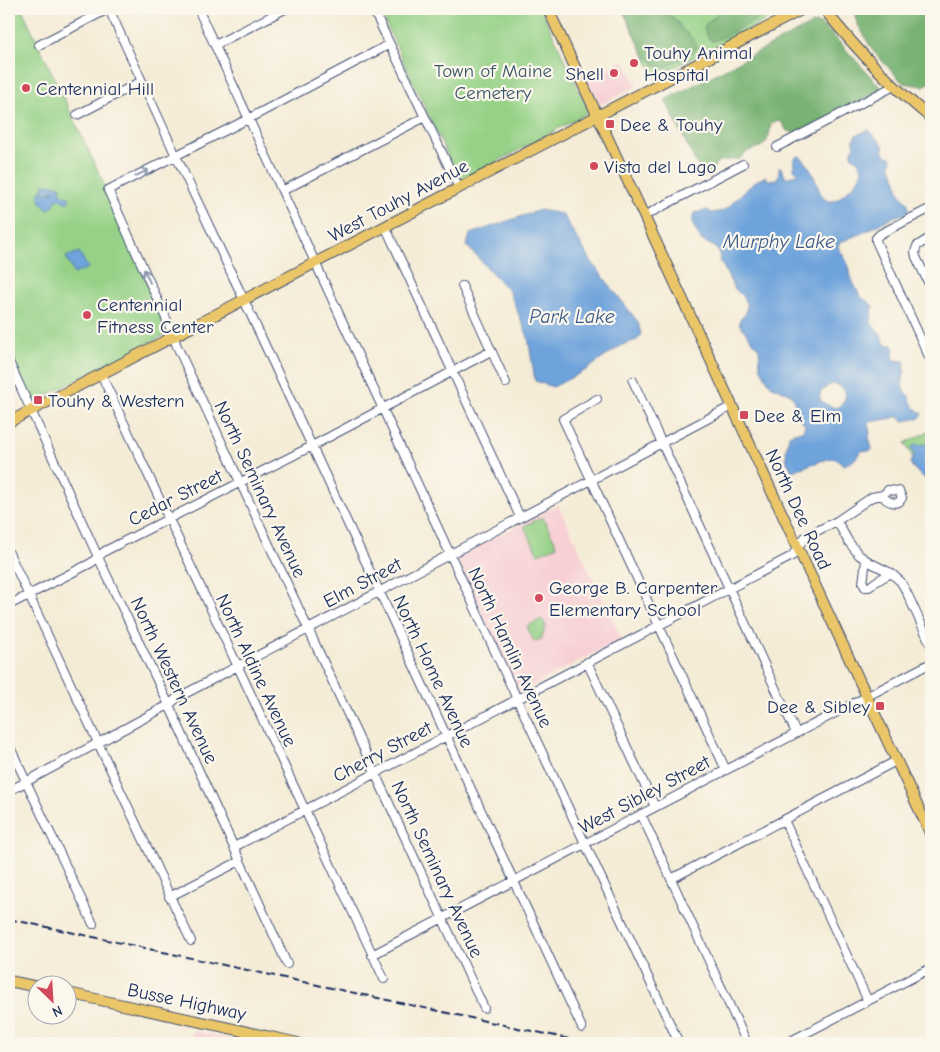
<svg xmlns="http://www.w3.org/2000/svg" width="940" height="1052" font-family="'Comic Neue',sans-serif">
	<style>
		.built { fill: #f7cfd4 }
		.green { fill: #95d186; stroke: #588072 }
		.forest { fill: #78b373; stroke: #4a7168 }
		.water { fill: #6ea3db; stroke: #44699c; fill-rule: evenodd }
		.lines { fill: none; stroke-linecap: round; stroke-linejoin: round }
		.minor-casing { stroke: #3c4b70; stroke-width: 10 }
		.major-casing { stroke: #3c4b70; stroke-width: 12 }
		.minor { stroke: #fff; stroke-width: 8 }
		.major { stroke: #ebc669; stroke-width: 10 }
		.rail { stroke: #1b2f5e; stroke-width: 2; stroke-dasharray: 8 4; stroke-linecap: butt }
		.oneway { stroke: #8d97ae }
		.poi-dot { fill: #d1495b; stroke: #fbf7ec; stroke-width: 2 }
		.labels { text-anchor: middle; stroke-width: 4.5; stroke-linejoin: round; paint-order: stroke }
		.poi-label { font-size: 19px; fill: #1b2f5e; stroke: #fbf7ec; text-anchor: start }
		.park-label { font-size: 19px; fill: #3a5868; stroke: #fbf7ec }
		.street-label { font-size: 19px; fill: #1b2f5e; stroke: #fbf7ec }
		.water-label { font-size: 20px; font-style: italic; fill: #38588a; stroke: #fbf7ec }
	</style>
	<rect width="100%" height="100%" fill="#fbf7ec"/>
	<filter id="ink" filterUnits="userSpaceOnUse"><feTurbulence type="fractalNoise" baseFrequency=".02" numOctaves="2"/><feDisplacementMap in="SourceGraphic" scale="10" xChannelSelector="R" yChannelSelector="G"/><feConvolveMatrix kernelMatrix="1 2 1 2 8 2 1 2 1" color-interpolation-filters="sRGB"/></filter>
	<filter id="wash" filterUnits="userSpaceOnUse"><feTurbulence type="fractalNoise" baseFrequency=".0096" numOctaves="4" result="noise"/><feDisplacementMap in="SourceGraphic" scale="20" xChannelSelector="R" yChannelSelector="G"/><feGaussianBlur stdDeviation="1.12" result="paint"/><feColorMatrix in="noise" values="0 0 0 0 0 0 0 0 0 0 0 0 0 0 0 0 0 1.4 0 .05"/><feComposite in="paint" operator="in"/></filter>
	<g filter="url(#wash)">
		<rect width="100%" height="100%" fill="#f5ecd7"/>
		<path class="built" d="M 624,60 L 637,86 L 600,105 L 587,78 Z
			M 558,505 L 622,639 L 518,693 L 456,557 Z
			M 193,1031 L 250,1043 L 190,1043 Z"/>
		<path class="green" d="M 9,9 L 22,9 L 106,188 L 168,332 L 165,335 L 34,402 L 31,400 L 9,351 Z
			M 379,9 L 541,9 L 589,112 L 460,182 Z
			M 622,9 L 788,9 L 655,77 Z
			M 931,430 L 931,485 C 925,476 914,473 910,462 L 913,458 L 905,443 Z
			M 543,517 L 557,546 L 538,554 L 524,526 Z
			M 542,619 L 546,626 L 541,639 L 534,642 L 527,626 Z"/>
		<path class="forest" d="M 624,9 L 663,9 L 676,20 L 683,30 L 692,38 L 697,45 L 697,48 L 692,52 L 666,67 L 661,68 L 655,65 L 651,60 L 644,54 L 625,14 Z
			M 720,9 L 776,9 L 723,37 L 714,41 L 711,41 C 695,22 714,23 720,9 Z
			M 853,9 L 931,9 L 931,82 L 923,86 L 903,83 L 873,51 L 857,23 Z
			M 817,23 L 822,25 L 828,30 L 883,90 L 797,133 L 787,131 L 782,123 L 778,121 L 771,123 C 768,159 753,140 740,159 L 719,161 L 715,165 L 712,173 L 703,177 L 665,100 L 812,24 Z"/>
		<path class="water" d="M 869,130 L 883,145 L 883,151 L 887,156 L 891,157 L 892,161 L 890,164 L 897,181 L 899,191 L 908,204 L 909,210 C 904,216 897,215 891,218 C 877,225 864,233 850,238 C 846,240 842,241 839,243 L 838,247 L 846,260 L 850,269 L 850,276 L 859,294 L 862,298 L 870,303 L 873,306 L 871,323 L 880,333 L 884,343 L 887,345 L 893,345 L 894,349 L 893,354 L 894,360 L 904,361 C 908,374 895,387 909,396 C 911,404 915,410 922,413 L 923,415 L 919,418 L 904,421 L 897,416 L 893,418 L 869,422 L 868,425 L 870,432 L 869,437 L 872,449 L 871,451 C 860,450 862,450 856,458 C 853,462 848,463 844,465 L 838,460 L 832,458 L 821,461 L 792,471 L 787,462 L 786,451 L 789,435 C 795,431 804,434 805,425 L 797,415 L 794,406 L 795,401 L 791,394 L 772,386 L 769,383 L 760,367 L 759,349 L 740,325 C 738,319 742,317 746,314 L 747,305 L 743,297 L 734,288 L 720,260 L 719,252 L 713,246 L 701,240 L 692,223 L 694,213 L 708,210 L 712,213 L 723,211 L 729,207 L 737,198 L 756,181 L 766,176 L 767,180 L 777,179 L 779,174 L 779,169 L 780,166 L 786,178 L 797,174 L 798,173 L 794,169 C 795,163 790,159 799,156 C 805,160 810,167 813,174 C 820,190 823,214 845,193 C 853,186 861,179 862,168 L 858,161 L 852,157 L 852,150 L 855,146 L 853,140 L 856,135 ZM 832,384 C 848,385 850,400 837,408 C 830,407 815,401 821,392 C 823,388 829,386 832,384 Z
			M 44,184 L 61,186 L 60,193 L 70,198 L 67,203 L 58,198 L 53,206 L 48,210 C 42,205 39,200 39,192 L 53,193 L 54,191 L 42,190 Z
			M 540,210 L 562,214 L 591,261 L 638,322 L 641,334 L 637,340 L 622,345 L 586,370 L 553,387 L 535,381 L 528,337 L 509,291 L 467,246 L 470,234 Z
			M 79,252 L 88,268 L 74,274 L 66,257 Z
			M 931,441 L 931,485 C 925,476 914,473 910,462 C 914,456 916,455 911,449 L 914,445 C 921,445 926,445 931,441 Z"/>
	</g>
	<g filter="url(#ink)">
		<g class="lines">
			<g class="minor-casing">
				<path id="minor" d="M 109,9 L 176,156 L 244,300 L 582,1028
					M 198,9 L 517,699 L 679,1043
					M 373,9 L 459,188
					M 390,44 L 248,119 L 108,190 L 174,336 L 176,344 L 484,1008
					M 39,45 L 108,9
					M 215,45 L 285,9
					M 77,115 L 142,81
					M 777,147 L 894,86
					M 282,191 L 425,117
					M 931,208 L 880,234 L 876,238 L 876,241 L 931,361
					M 644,216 L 743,164
					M 385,226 L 520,517
					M 931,237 L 917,246 L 915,252 L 916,257 L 931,288
					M 462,286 L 506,383
					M 9,362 L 98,557 L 169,705 L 287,964
					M 101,374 L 384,979
					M 633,381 L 796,733
					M 597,399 L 563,419 L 726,770
					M 837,521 L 848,541 L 859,555 L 871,563 L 891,573 L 901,582 L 906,591 L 931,645
					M 9,553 L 191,941
					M 866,560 L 863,583 L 865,587 L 869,587 L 877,581 L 891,573
					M 9,605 L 91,563 L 105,551 L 312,446 L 491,351
					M 587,662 L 655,807
					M 9,745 L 93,924
					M 9,791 L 161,709 L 169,705 L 177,698 L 732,406
					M 641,814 L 747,1043
					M 784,820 L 868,1001
					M 234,847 L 792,556 L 805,537 L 837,521 L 872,497 L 883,495 L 888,490 L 899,491 L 902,498 L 899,502 C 893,504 885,501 883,495
					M 671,879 L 896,761
					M 169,897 L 240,861
					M 372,955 L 931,663
					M 787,1043 L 931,968"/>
			</g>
			<g class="major-casing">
				<path id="major" d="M 548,9 L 931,835
					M 824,9 C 856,49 891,86 931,118
					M 9,422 L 803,9
					M 9,981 L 38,987
					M 68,993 L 298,1043"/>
			</g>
			<use href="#minor" class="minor"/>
			<use href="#major" class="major"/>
			<path class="rail" d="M 9,919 L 588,1043"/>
		</g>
		<defs><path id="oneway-shaft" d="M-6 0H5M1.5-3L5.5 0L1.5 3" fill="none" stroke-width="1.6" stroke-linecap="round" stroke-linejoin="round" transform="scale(1.25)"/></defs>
		<g class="oneway">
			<use href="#oneway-shaft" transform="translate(142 173) rotate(-27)"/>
			<use href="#oneway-shaft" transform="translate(147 276) rotate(-114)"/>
		</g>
	</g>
	<g class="poi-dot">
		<circle cx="634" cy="63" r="5"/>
		<circle cx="614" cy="73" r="5"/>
		<circle cx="26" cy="88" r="5"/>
		<rect x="605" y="119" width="10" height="10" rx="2.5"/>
		<circle cx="594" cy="166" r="5"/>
		<circle cx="87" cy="315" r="5"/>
		<rect x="33" y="395" width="10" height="10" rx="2.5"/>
		<rect x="739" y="410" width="10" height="10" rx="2.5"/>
		<circle cx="539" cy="598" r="5"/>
		<rect x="875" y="701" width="10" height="10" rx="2.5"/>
	</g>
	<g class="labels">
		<g class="poi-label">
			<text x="644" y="59">Touhy Animal<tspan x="644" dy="22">Hospital</tspan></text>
			<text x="604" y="80" text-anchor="end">Shell</text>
			<text x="36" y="95">Centennial Hill</text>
			<text x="620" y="131">Dee &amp; Touhy</text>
			<text x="604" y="173">Vista del Lago</text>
			<text x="97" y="311">Centennial<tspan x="97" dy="22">Fitness Center</tspan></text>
			<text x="48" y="407">Touhy &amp; Western</text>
			<text x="754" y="422">Dee &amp; Elm</text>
			<text x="549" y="594">George B. Carpenter<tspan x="549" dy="22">Elementary School</tspan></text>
			<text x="870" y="713" text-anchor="end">Dee &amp; Sibley</text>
		</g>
		<g class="park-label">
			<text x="493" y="77">Town of Maine<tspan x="493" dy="22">Cemetery</tspan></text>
		</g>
		<g class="street-label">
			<text transform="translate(398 200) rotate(-28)" y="7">West Touhy Avenue</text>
			<text transform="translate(261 489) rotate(65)" y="7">North Seminary Avenue</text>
			<text transform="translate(175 497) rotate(-27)" y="7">Cedar Street</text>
			<text transform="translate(799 509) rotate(65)" y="7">North Dee Road</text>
			<text transform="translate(362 582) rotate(-28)" y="7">Elm Street</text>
			<text transform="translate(511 647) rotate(65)" y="7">North Hamlin Avenue</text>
			<text transform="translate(257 670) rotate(65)" y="7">North Aldine Avenue</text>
			<text transform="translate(434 671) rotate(65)" y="7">North Home Avenue</text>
			<text transform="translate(175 680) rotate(65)" y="7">North Western Avenue</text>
			<text transform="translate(382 751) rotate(-28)" y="7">Cherry Street</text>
			<text transform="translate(644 794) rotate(-28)" y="7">West Sibley Street</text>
			<text transform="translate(438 869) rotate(65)" y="7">North Seminary Avenue</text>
			<text transform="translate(187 1001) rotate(12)" y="7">Busse Highway</text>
		</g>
		<g class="water-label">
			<text x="779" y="248">Murphy Lake</text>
			<text x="572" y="323">Park Lake</text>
		</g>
	</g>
	<rect width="940" height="1052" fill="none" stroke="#fbf7ec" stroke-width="30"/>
	<g transform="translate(52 1000) rotate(155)"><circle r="24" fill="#fbf7ec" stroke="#a1a7b3"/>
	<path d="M0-4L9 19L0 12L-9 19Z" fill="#d1495b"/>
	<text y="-8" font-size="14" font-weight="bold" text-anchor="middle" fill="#1b2f5e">N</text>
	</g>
</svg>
